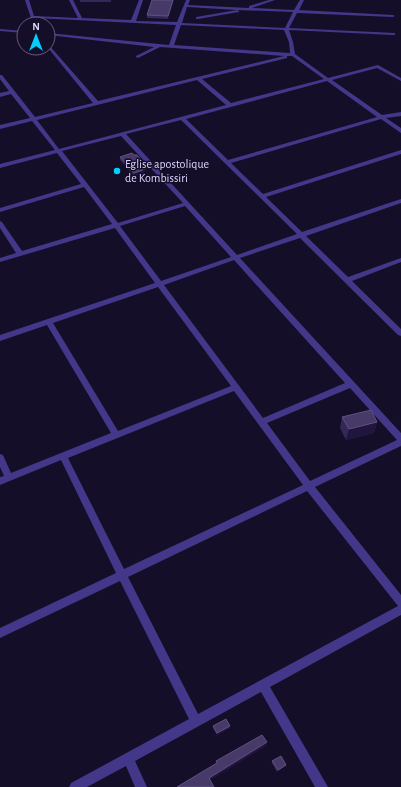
<svg xmlns="http://www.w3.org/2000/svg" width="401" height="787" font-family="'Alegreya Sans',sans-serif">
	<style>
		.lines { fill: none; stroke-linecap: round; stroke-linejoin: round }
		.street { fill: #423789; fill-rule: evenodd }
		.wall { fill: #352757 }
		.shaded-wall { fill: #20153c }
		.building { fill: #473a69; stroke: #5f5280 }
		.poi-dot { fill: #01cdff; stroke: #150e28; stroke-width: 1.5 }
		.labels { text-anchor: middle; stroke-width: 3; stroke-linejoin: round; paint-order: stroke }
		.far-poi-label { font-size: 12px; fill: #ded5ff; stroke: #150e28; text-anchor: start }
	</style>
	<rect width="100%" height="100%" fill="#150e28"/>
	<g class="lines">
		<path class="street" d="M 25,0 L 29,0 L 34,16 L 78,18 L 69,0 L 73,0 L 82,18 L 131,20 L 139,0 L 143,0 L 136,21 L 177,22 L 186,0 L 190,0 L 188,5 L 249,8 L 249,6 L 269,0 L 275,0 L 252,8 L 294,10 L 300,0 L 304,0 L 299,10 L 393,15 L 395,16 L 393,17 L 297,13 L 289,28 L 395,33 L 395,35 L 393,35 L 289,30 L 293,42 L 295,54 L 328,78 L 378,65 L 401,78 L 401,81 L 377,68 L 332,80 L 382,115 L 401,112 L 401,116 L 386,118 L 401,128 L 401,133 L 381,119 L 231,163 L 263,194 L 401,150 L 401,154 L 266,197 L 302,232 L 401,199 L 401,203 L 306,236 L 348,277 L 401,258 L 401,262 L 352,281 L 401,329 L 401,336 L 398,335 L 300,238 L 240,258 L 401,433 L 401,446 L 315,487 L 401,595 L 401,615 L 270,687 L 328,787 L 315,787 L 261,692 L 135,761 L 147,787 L 135,787 L 126,766 L 87,787 L 69,787 L 71,783 L 189,719 L 120,581 L 0,638 L 0,628 L 116,573 L 61,460 L 0,485 L 0,477 L 4,476 L 0,467 L 0,454 L 3,455 L 11,473 L 111,433 L 47,325 L 0,341 L 0,335 L 155,283 L 115,228 L 0,262 L 0,258 L 16,253 L 0,228 L 0,221 L 2,222 L 22,251 L 112,224 L 84,187 L 0,212 L 0,208 L 81,184 L 57,153 L 0,168 L 0,164 L 55,150 L 32,121 L 0,129 L 0,125 L 30,118 L 11,94 L 0,97 L 0,93 L 9,91 L 0,79 L 0,75 L 2,75 L 35,117 L 93,103 L 48,48 L 48,44 L 98,101 L 284,56 L 160,47 L 138,58 L 136,57 L 136,56 L 154,47 L 48,35 L 48,33 L 169,45 L 176,25 L 35,18 L 37,24 L 33,24 ZM 187,7 L 237,10 L 196,17 L 196,19 L 198,19 L 239,12 L 239,11 L 237,10 L 293,12 L 285,28 L 182,23 ZM 181,25 L 284,30 L 289,42 L 290,53 L 174,45 ZM 287,56 L 292,56 L 324,79 L 231,103 L 202,79 L 287,58 ZM 197,80 L 226,105 L 59,149 L 37,120 ZM 327,81 L 377,117 L 228,160 L 186,119 ZM 181,120 L 297,234 L 237,255 L 126,134 ZM 121,136 L 183,203 L 118,223 L 62,151 ZM 185,206 L 231,257 L 161,281 L 120,226 ZM 234,260 L 345,383 L 263,418 L 164,285 ZM 158,287 L 231,386 L 118,431 L 53,323 ZM 350,388 L 397,440 L 310,481 L 267,423 ZM 234,391 L 303,485 L 124,569 L 68,458 ZM 307,491 L 398,606 L 198,714 L 128,577 Z
			M 0,29 L 24,31 L 24,33 L 0,31 Z"/>
	</g>
	<path class="wall" d="M 80,0 L 111,0 L 111,2 L 80,2 Z
		M 152,0 L 174,0 L 168,19 L 147,18 L 147,15 Z
		M 134,155 L 147,167 L 147,170 L 143,171 L 144,173 L 134,176 L 120,160 L 120,157 Z
		M 342,417 L 377,422 L 374,433 L 346,440 L 340,428 Z
		M 213,726 L 230,726 L 230,728 L 217,735 L 213,728 Z
		M 272,761 L 285,766 L 277,772 L 272,763 Z"/>
	<path class="shaded-wall" d="M 173,0 L 174,0 L 168,19 L 168,16 Z
		M 147,167 L 147,170 L 143,171 L 144,173 L 134,176 L 134,173 L 141,168 Z
		M 377,422 L 374,433 L 346,440 L 349,429 Z
		M 230,726 L 230,728 L 217,735 L 217,733 Z
		M 267,742 L 266,746 L 209,781 L 209,778 Z
		M 286,765 L 285,766 L 277,772 L 278,770 Z"/>
	<path class="building" d="M 152,0 L 173,0 L 168,16 L 147,15 Z
		M 132,153 L 134,155 L 137,155 L 147,167 L 141,168 L 143,170 L 134,173 L 120,157 Z
		M 371,410 L 377,422 L 349,429 L 342,417 Z
		M 226,719 L 230,726 L 217,733 L 213,726 Z
		M 262,735 L 267,742 L 209,778 L 214,787 L 177,787 L 217,763 L 216,761 Z
		M 281,756 L 286,765 L 278,770 L 272,761 Z"/>
	<circle class="poi-dot" cx="117" cy="171" r="4"/>
	<g class="labels">
		<g class="far-poi-label">
			<text x="125" y="168">Eglise apostolique<tspan x="125" dy="14">de Kombissiri</tspan></text>
		</g>
	</g>
	<g transform="translate(36 36)"><circle r="19" fill="#150e28" stroke="#655e7e"/>
	<path d="M0-3L7 15L0 10L-7 15Z" fill="#01cdff"/>
	<text y="-6" font-size="11" font-weight="bold" text-anchor="middle" fill="#ded5ff">N</text>
	</g>
</svg>
